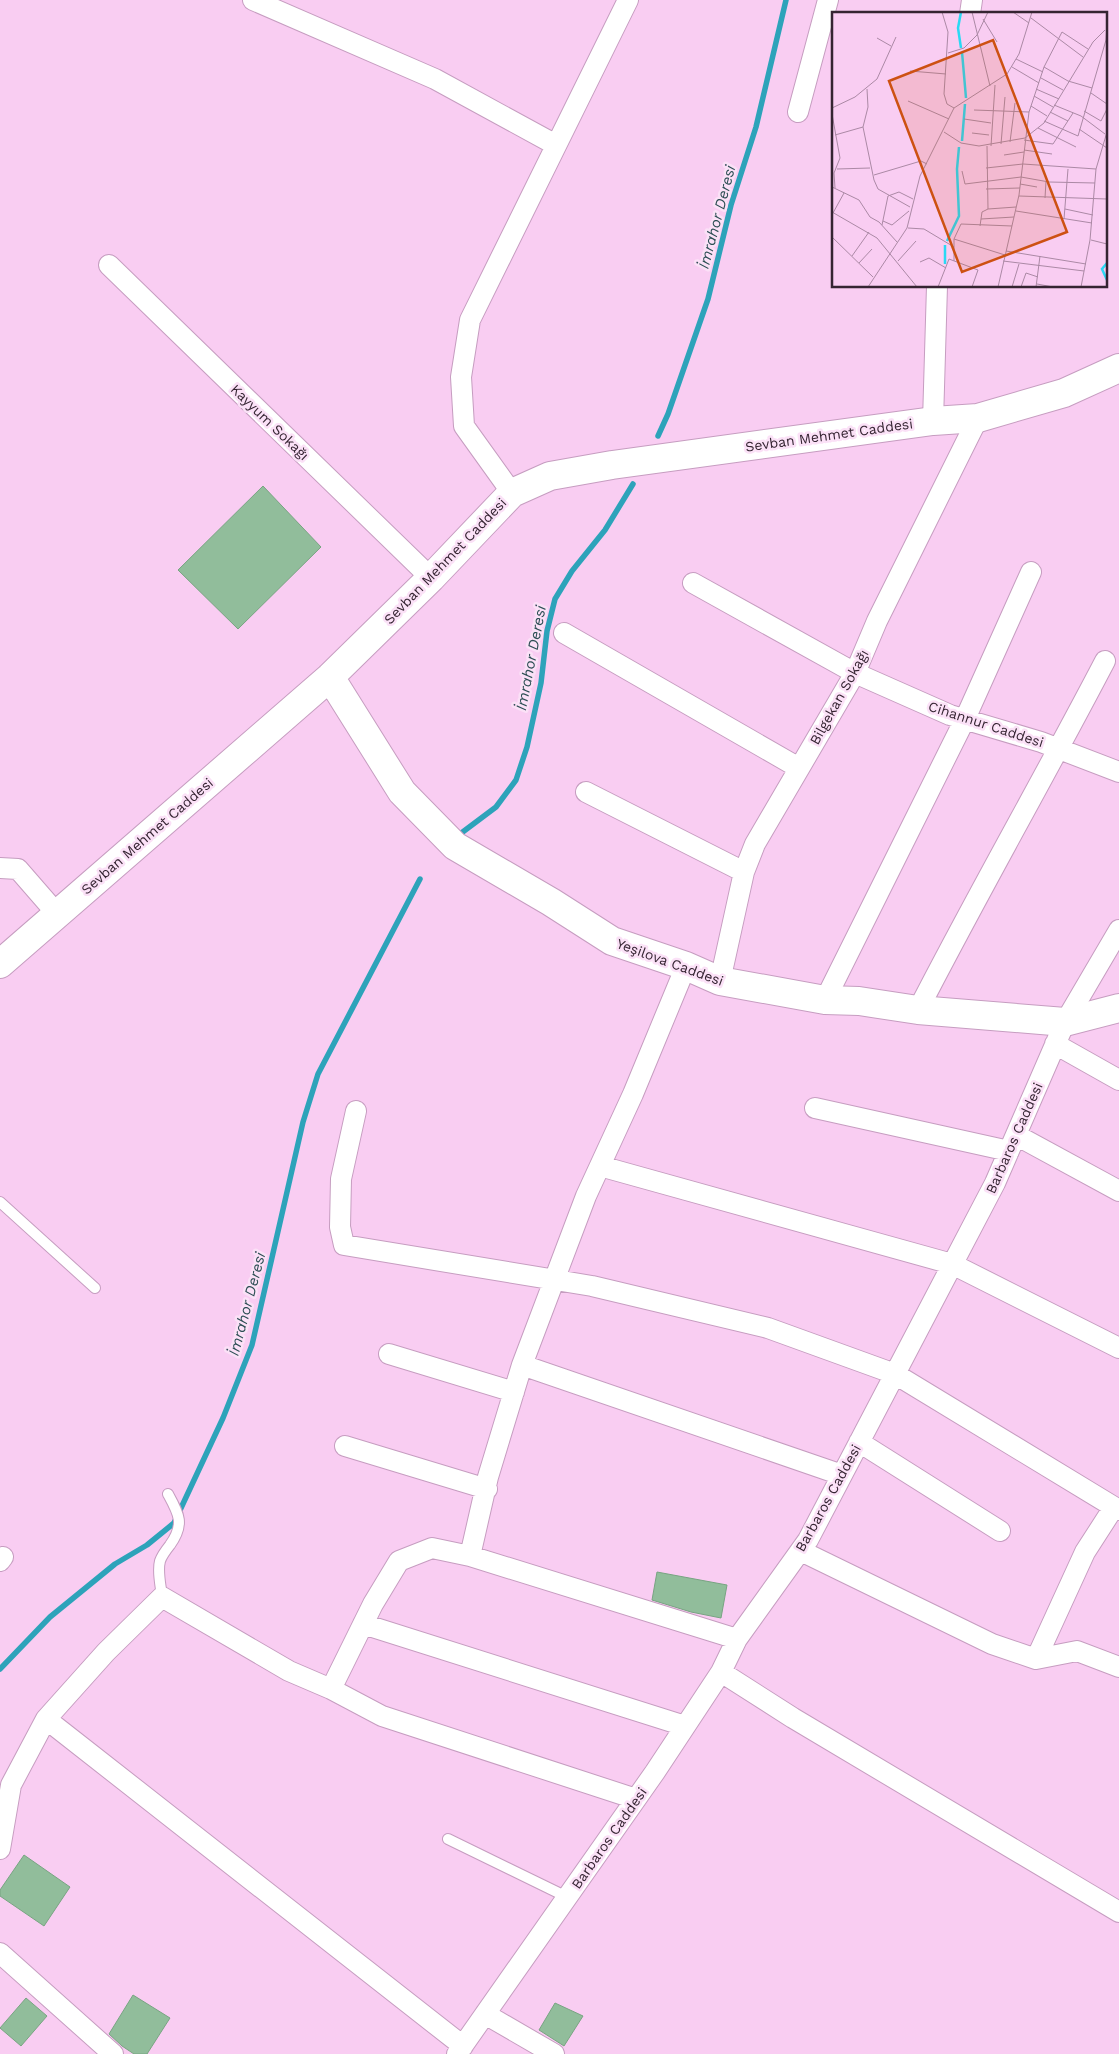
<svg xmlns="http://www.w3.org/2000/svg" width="1119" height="2054" font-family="'Work Sans',sans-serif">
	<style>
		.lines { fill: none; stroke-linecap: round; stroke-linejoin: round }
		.stream { stroke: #2da3ba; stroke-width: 5.5 }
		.building { fill: #91bd9b; stroke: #78a482 }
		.lane-casing { stroke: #c69dc0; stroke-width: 12 }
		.street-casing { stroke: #c69dc0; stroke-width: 22 }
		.secondary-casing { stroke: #c69dc0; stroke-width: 30 }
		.lane { stroke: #fff; stroke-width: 10 }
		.street { stroke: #fff; stroke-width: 20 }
		.secondary { stroke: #fff; stroke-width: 28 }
		.labels { text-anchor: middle; stroke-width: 5; stroke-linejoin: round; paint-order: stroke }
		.street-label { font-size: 14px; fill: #352432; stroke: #fbe1f7 }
		.water-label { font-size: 15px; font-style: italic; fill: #2d4e54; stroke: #fbe1f7 }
		.inset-river { fill: none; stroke: #2ad9f4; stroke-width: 2.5 }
		.inset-road { fill: none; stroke: #ab89a5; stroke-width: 1 }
		.view { fill: #cd5112; fill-opacity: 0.15; stroke: #cd5112; stroke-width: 2.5 }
		.inset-edge { fill: none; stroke: #352432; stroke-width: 2.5 }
	</style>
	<rect width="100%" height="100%" fill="#f9cdf2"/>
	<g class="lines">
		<path class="stream" d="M 658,436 L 668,414 L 708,299 L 731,205 L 756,127 L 786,0
			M 460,834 L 496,807 L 516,780 L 527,747 L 541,683 L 547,631 L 555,599 L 572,571 L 605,530 L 633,484
			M 0,1669 L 50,1617 L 115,1564 L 147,1545 L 174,1523 L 223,1418 L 252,1345 L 303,1122 L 318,1074 L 420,879"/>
	</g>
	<path class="building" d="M 263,486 L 321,547 L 238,629 L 178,570 Z
		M 657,1572 L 727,1585 L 721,1618 L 691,1612 L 652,1600 Z
		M 24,1855 L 70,1887 L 44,1926 L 0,1896 L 0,1890 Z
		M 133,1995 L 170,2018 L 147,2054 L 134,2054 L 122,2046 L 109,2034 Z
		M 26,1998 L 47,2016 L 21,2046 L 0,2028 Z
		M 555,2003 L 583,2016 L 564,2046 L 539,2030 Z"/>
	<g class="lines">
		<g class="lane-casing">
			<path id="lane" d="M 0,1202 L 95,1288
				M 162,1597 C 161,1586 157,1572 160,1561 C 162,1555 166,1550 170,1545 C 185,1524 179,1514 168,1494
				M 448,1839 L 567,1897"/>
		</g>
		<g class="street-casing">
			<path id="street" d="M 253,0 L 435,79 L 556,145
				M 970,14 L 972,0
				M 798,112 L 828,0
				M 109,265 L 431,578
				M 933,421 L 937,286
				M 512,493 L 464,426 L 461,377 L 470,320 L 628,0
				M 693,583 L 855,673 L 950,715 L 1041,742 L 1119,772
				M 564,633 L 799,768
				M 586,792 L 744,872
				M 0,868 L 18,869 L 58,915
				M 686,966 L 633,1094 L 586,1196 L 522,1365 L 488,1477 L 470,1556 L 737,1639
				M 720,981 L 744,872 L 755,844 L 855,673 L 877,621 L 978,418
				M 825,1000 L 965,719 L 1031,572
				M 918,1010 C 978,893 1044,778 1105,661
				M 1055,1044 L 1119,1080
				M 815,1108 L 1009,1151
				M 356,1111 L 341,1179 L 340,1227 L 344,1245 L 592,1286 L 768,1328 L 895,1374 L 1119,1510
				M 1016,1135 L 1119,1191
				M 600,1166 L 952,1264 L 1119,1348
				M 389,1354 L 514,1392
				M 522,1365 L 842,1475
				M 859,1442 L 1000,1531
				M 345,1446 L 487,1489
				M 801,1551 L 992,1644 L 1036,1659 L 1077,1651 L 1119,1667
				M 0,1561 L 3,1557
				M 363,1624 L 685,1726
				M 1036,1659 L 1085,1552 L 1114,1507
				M 721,1672 L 793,1718 L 1119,1912
				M 331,1689 L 373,1604 L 399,1561 L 432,1548 L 470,1556
				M 46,1719 L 463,2046
				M 0,1849 L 11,1785 L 46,1719 L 106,1652 L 162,1597 L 289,1671 L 331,1689 L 382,1716 L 636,1799
				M 0,1953 L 113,2054
				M 485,2014 L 554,2054
				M 457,2054 L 655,1772 L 721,1672 L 737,1639 L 808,1540 L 995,1183 L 1065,1022 L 1119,930"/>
		</g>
		<g class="secondary-casing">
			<path id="secondary" d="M 330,677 L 402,792 L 455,846 L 551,902 L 612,941 L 686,966 L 720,981 L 825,1000 L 859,1001 L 918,1010 L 1065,1022 L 1119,1008
				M 0,964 L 330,677 L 431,578 L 512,493 L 550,476 L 612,465 L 933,421 L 978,418 L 1064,393 L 1119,368"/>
		</g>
		<use href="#lane" class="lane"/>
		<use href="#street" class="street"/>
		<use href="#secondary" class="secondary"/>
	</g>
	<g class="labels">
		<g class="street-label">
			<text transform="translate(270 422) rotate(44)" y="5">Kayyum Sokağı</text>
			<text transform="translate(829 435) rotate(-8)" y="5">Sevban Mehmet Caddesi</text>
			<text transform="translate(445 561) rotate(-46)" y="5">Sevban Mehmet Caddesi</text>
			<text transform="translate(839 697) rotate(-61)" y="5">Bilgekan Sokağı</text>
			<text transform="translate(986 724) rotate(18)" y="5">Cihannur Caddesi</text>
			<text transform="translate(147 836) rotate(-41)" y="5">Sevban Mehmet Caddesi</text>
			<text transform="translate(670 962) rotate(20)" y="5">Yeşilova Caddesi</text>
			<text transform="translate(1014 1138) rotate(-66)" y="5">Barbaros Caddesi</text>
			<text transform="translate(828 1498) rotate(-61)" y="5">Barbaros Caddesi</text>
			<text transform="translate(609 1838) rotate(-55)" y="5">Barbaros Caddesi</text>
		</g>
		<g class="water-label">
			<text transform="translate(717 217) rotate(-75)" y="5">İmrahor Deresi</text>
			<text transform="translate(531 658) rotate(-79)" y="5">İmrahor Deresi</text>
			<text transform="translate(247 1304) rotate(-75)" y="5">İmrahor Deresi</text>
		</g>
	</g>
	<g transform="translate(832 12)">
		<rect width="275" height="275" fill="#f9cdf2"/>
		<path class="inset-river" d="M 129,0 L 126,16 L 129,36M 130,40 L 134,86M 130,129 L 133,92M 115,229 L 127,204 L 125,157 L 127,135M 275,251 L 270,257 L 275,268M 113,252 L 113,233"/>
		<path class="inset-road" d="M 110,0 L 116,20 L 112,82 L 115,92 L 122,96M 140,0 L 158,74M 181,0 L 197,11M 199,6 L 251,45M 151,7 L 165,30M 45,26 L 59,34M 116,41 L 132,36 L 145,23 L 156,0M 184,47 L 211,60M 180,55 L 207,71M 212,55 L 236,69 L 260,76M 78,59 L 114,62M 209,66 L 231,78M 35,77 L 36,95 L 31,115 L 42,168 L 46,177 L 78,195M 204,77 L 227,87M 259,81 L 275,92M 202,84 L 221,95M 76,89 L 117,107M 222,93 L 249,104 L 273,122M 199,94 L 215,104M 0,96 L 23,85 L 45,67 L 64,25M 142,98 L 197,100M 252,99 L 269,109 L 275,97M 218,100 L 236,109M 0,102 L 8,146 L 2,161 L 3,176M 132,107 L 159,111M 212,109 L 246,124 L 274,28 L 275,13M 206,116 L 244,135M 247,117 L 275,136M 112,120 L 129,131 L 147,134 L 193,126 L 212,111 L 261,30 L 273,18M 140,121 L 157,123M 3,123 L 31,115M 192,128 L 221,132 L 241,101M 178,130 L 183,91M 169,132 L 173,85M 155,134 L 156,197 L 184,195M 159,134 L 163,73M 192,138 L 220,142M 172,143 L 192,140M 154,156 L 191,152 L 264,157M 5,157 L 38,156M 130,159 L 133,172 L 189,165 L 217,170 L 263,171M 42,163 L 89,149 L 95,152M 188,172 L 205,175M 0,175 L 27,188 L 38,205 L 47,210 L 65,230M 154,177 L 188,176M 187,184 L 275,187M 213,186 L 214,169M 233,197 L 261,203M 184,199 L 260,211M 0,200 L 45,226 L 85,275M 1,201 L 12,181M 149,207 L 182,205M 232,207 L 236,157M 51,209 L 60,213 L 77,199M 50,213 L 56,184 L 67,180 L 81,187M 148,214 L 150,200 L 156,197M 76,216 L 92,217 L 122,235M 0,225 L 41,265M 122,227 L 173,243M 259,228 L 275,232M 174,239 L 254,252M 20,244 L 37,220M 66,249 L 84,229M 122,249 L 122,227 L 129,212 L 180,214M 171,249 L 252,259M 88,250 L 97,246 L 114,256M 27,251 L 40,237M 205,272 L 221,275M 36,275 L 75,216 L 88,164 L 122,96 L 175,62 L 187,42 L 200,0M 106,275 L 117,247 L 146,258 L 140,275M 166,275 L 187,183 L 197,100 L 212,55 L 230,20 L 256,37M 180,275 L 187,252M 189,275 L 194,261 L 206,265M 204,275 L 208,244M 249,275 L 258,228 L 264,157 L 275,120"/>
		<path class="view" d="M 161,28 L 235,220 L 130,260 L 57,69 Z"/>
		<rect width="275" height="275" class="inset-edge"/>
	</g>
</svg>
